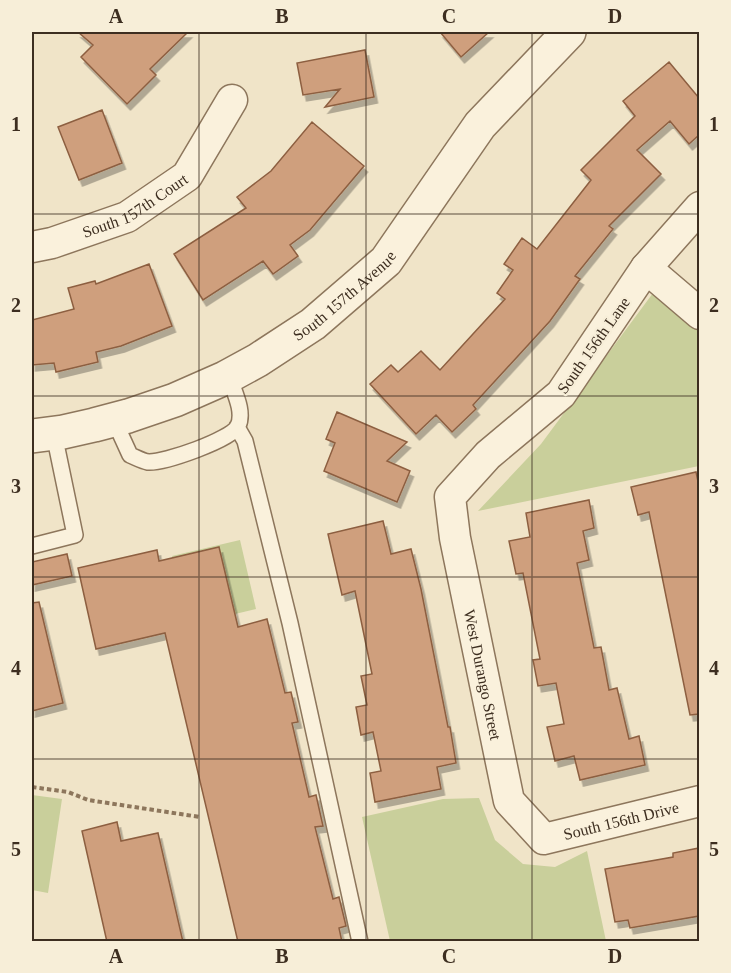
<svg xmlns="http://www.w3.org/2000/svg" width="731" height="973" font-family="'Times New Roman',serif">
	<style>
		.green { fill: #c9cf9b }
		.building { fill: #cf9f7d; stroke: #8d5f41; stroke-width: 1.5; filter: url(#shadow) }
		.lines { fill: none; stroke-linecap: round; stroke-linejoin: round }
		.service-casing { stroke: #8d765c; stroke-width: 18 }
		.minor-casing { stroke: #8d765c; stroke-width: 33 }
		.tertiary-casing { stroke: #8d765c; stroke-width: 36 }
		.path { stroke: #8d765c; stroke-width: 4; stroke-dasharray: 4.5 3; stroke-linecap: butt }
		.service { stroke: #faf1dc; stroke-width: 15 }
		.minor { stroke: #faf1dc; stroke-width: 30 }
		.tertiary { stroke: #faf1dc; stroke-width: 33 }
		.grid { fill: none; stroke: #3d2e20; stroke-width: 1.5; stroke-opacity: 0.55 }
		.labels { text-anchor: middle; stroke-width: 4.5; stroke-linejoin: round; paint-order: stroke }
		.street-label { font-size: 16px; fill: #3d2e20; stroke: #f7eed8 }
		.neatline { fill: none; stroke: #3d2e20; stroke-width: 2 }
		.grid-label { font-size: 20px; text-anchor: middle; font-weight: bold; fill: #3d2e20 }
	</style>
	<defs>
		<filter id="shadow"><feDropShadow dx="3.5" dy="6" stdDeviation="0" flood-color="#0004"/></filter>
	</defs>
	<rect width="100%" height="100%" fill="#f0e4c8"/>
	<path class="green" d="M 656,289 L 692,322 L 699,333 L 699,466 L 478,511 L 541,444 Z
		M 240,540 L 256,609 L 189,625 L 172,556 Z
		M 32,795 L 62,799 L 48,893 L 32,890 Z
		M 479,798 L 495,840 L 523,864 L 555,867 L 587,851 L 606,941 L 390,941 L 362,817 L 443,799 Z"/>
	<path class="building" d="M 78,32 L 188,32 L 150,69 L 156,75 L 127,104 L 81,57 L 93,45 Z
		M 440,32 L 489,32 L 461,57 Z
		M 365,50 L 374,97 L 325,107 L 340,89 L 303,95 L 297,63 Z
		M 669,62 L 699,98 L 699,135 L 689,144 L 670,121 L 637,150 L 661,174 L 609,226 L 613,229 L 575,276 L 580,279 L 550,321 L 473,405 L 476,409 L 452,432 L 436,415 L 416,434 L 370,384 L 391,365 L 398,372 L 421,351 L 440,370 L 505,299 L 497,293 L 513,270 L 504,264 L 522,238 L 537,249 L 591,180 L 581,170 L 635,116 L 623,101 Z
		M 102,110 L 122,163 L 79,180 L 58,127 Z
		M 312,122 L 364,166 L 310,230 L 290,245 L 298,256 L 273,274 L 263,261 L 203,300 L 174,254 L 246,208 L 237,197 L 271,171 Z
		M 149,264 L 172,326 L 121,346 L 96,352 L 98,362 L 56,372 L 54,363 L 32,365 L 32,320 L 74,309 L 68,288 L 95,281 L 96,284 Z
		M 337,412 L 407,442 L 387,461 L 410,471 L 397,502 L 324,471 L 335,443 L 326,439 Z
		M 696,472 L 699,486 L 699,714 L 690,715 L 649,512 L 638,515 L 631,487 Z
		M 589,500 L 594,528 L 583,531 L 589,560 L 577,563 L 594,648 L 601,647 L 609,690 L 617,688 L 629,739 L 639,736 L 645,765 L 580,780 L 574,756 L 555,761 L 547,727 L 564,724 L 556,683 L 538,686 L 533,660 L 540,659 L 523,573 L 516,574 L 509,541 L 530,537 L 526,513 Z
		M 383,521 L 391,554 L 411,549 L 421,589 L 448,727 L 450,727 L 456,763 L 437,767 L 441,789 L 375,802 L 370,773 L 381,771 L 373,732 L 361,735 L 356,707 L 367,705 L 361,676 L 372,674 L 355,591 L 342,595 L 328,534 Z
		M 219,547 L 238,627 L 267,619 L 285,693 L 291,692 L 298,722 L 292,723 L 309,797 L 316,795 L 323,826 L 315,827 L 333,899 L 339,897 L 346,926 L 339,928 L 342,942 L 238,942 L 165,633 L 96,649 L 78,568 L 157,550 L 159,561 Z
		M 67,554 L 72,576 L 32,585 L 32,562 Z
		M 39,602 L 63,703 L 32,711 L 32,603 Z
		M 117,822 L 121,841 L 158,833 L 183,942 L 107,942 L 82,831 Z
		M 699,848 L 699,916 L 630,928 L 628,920 L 615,922 L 605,869 L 673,857 L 673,853 Z"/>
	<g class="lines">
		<g class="service-casing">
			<path id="service" d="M 114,420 L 130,455 C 135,457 142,461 148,462 C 164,463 231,440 238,426 C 245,411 233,390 229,376
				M 237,427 L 245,441 L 290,623 L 360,942
				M 32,546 L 75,535 L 54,434"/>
		</g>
		<g class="minor-casing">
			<g id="minor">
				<path id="s1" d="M 700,207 L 646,268 L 561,394 L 488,455 L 450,497 L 455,538 L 509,801 L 544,839 L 700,801"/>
				<path id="s2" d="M 32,247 L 52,243 L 127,217 L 187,176 L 232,100"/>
				<path d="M 646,268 L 700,314"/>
			</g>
		</g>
		<g class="tertiary-casing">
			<g id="tertiary">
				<path id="s3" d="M 32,436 L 63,432 L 94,425 L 128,416 L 175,400 L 225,378 L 258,360 L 313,324 L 386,261 L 480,125 L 569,32"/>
			</g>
		</g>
		<path class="path" d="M 32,787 L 68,792 L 88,800 L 200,817"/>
		<use href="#service" class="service"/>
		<use href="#minor" class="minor"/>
		<use href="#tertiary" class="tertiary"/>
	</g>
	<path class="grid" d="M 199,32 L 199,942M 366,32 L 366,942M 532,32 L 532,942M 32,214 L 700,214M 32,396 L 700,396M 32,577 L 700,577M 32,759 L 700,759"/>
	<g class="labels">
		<g class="street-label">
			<text dy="6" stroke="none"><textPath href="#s2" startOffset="112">South 157th Court</textPath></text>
			<text dy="6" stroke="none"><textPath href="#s3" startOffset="348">South 157th Avenue</textPath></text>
			<text transform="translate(593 345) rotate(-55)" y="6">South 156th Lane</text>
			<text dy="6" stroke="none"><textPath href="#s1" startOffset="566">West Durango Street</textPath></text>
			<text dy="6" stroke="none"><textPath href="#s1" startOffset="826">South 156th Drive</textPath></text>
		</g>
	</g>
	<rect width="731" height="973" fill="none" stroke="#f7eed8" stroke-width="66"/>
	<rect x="33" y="33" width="665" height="907" class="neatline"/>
	<g class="grid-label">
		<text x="116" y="23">A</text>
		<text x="282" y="23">B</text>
		<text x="449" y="23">C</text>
		<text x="615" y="23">D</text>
		<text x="16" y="131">1</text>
		<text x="714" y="131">1</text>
		<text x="16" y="312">2</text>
		<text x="714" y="312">2</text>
		<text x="16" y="493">3</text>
		<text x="714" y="493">3</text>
		<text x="16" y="675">4</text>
		<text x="714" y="675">4</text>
		<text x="16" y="856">5</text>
		<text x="714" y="856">5</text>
		<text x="116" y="963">A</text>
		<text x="282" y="963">B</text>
		<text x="449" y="963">C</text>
		<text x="615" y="963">D</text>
	</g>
</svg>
